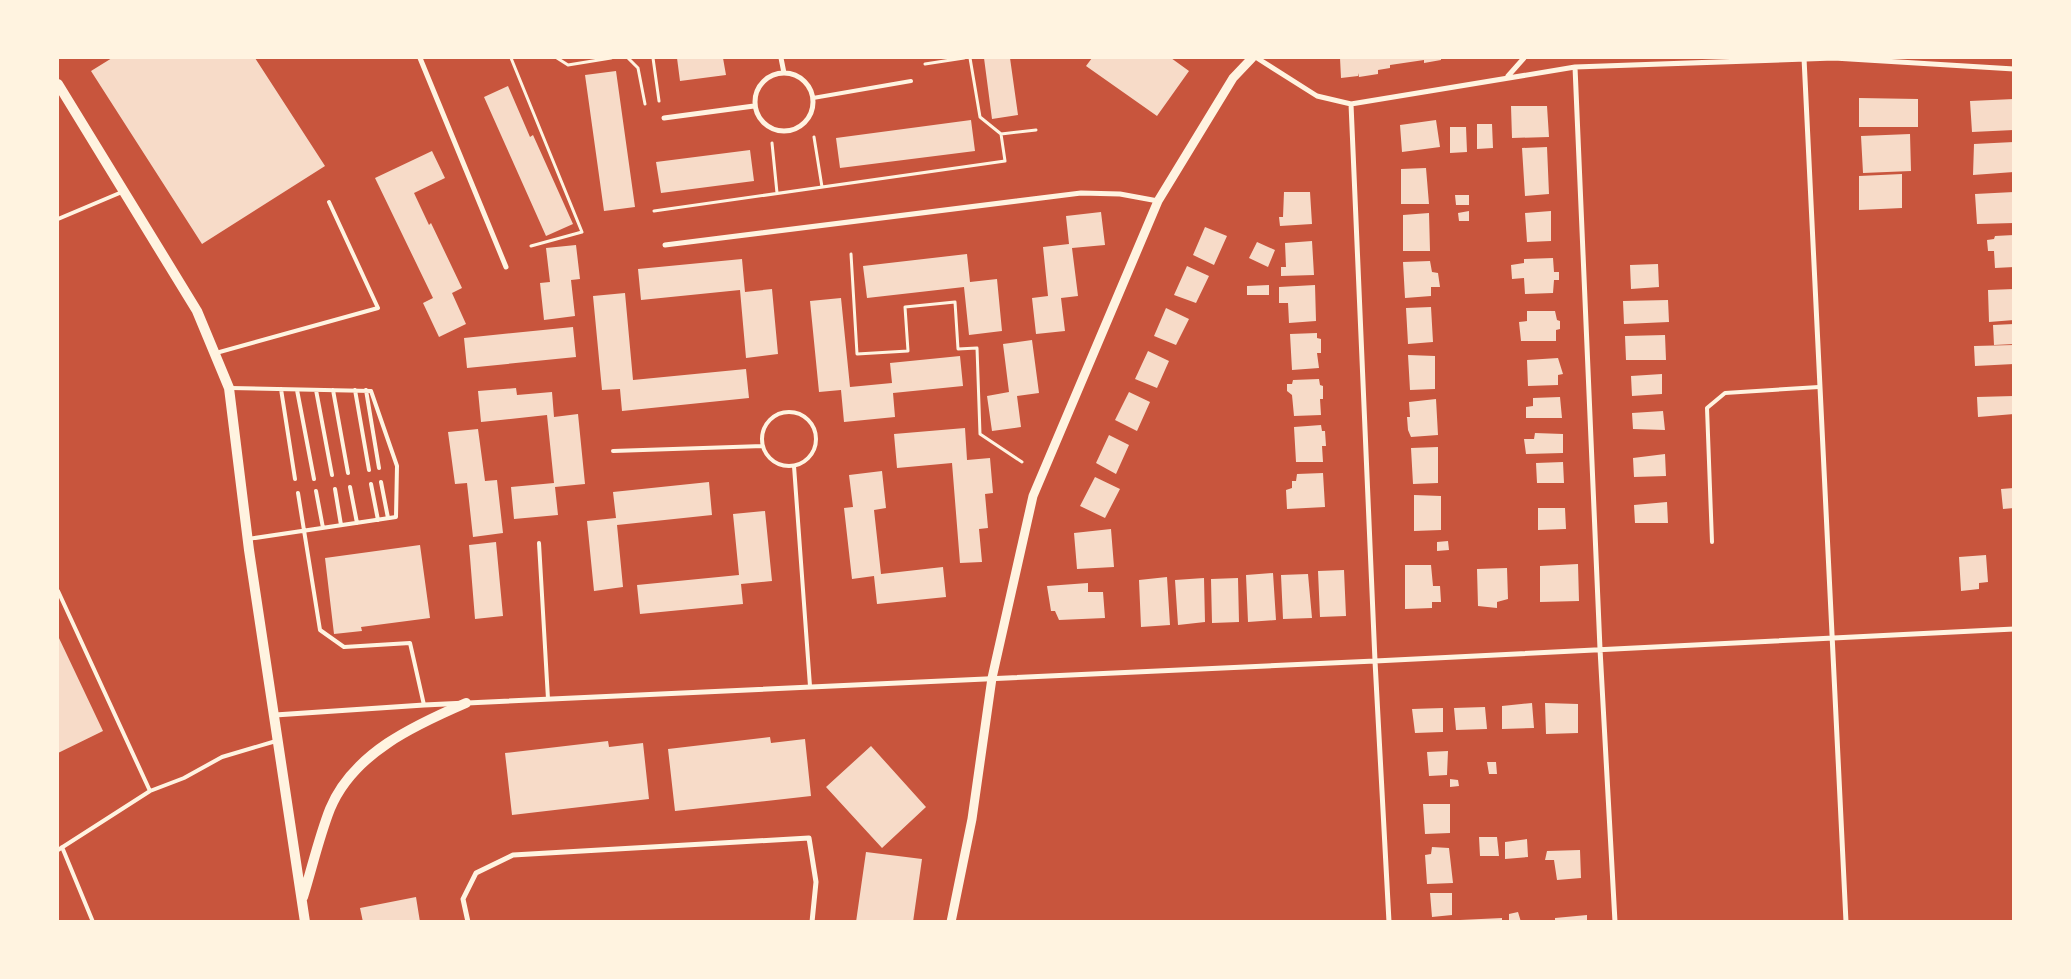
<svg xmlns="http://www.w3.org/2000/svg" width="2071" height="979" font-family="'Roboto Condensed',sans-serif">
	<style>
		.building { fill: #f7dbc8 }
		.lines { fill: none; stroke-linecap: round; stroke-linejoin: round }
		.path { stroke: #fff3e0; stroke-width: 3 }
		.service { stroke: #fff3e0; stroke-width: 4 }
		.minor { stroke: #fff3e0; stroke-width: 5 }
		.tertiary { stroke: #fff3e0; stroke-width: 9 }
		.secondary { stroke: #fff3e0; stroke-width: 10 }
	</style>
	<rect width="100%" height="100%" fill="#c8553d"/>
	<path class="building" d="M 112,58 L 255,58 L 325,166 L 202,244 L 91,71 Z
		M 677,58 L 723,58 L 726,75 L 680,81 Z
		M 984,58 L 1010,58 L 1018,115 L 992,119 Z
		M 1092,58 L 1171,58 L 1189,71 L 1157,116 L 1086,66 Z
		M 1340,58 L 1441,58 L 1441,60 L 1424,63 L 1424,60 L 1390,65 L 1390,68 L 1378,70 L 1378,74 L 1359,77 L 1358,73 L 1358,76 L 1341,78 Z
		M 616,71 L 635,207 L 604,211 L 585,75 Z
		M 508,86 L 530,137 L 533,135 L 573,224 L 546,236 L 484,97 Z
		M 1859,98 L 1918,99 L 1918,127 L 1859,127 Z
		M 2014,99 L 2014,130 L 1972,132 L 1970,101 Z
		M 1511,106 L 1547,106 L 1549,137 L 1512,138 Z
		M 971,120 L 975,151 L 840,168 L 836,138 Z
		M 1436,120 L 1440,147 L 1402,152 L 1400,125 Z
		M 1477,124 L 1492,124 L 1493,148 L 1477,149 Z
		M 1450,127 L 1466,127 L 1467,152 L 1450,153 Z
		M 1910,134 L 1911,171 L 1863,173 L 1861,136 Z
		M 2014,142 L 2014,172 L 1973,175 L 1974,144 Z
		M 1547,147 L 1549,194 L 1525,196 L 1522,148 Z
		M 750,150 L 754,181 L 661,193 L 656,162 Z
		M 432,151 L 445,178 L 414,193 L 429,225 L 431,223 L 462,288 L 452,293 L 466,324 L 439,337 L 423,303 L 433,298 L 375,178 Z
		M 1426,168 L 1429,204 L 1401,204 L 1401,169 Z
		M 1902,174 L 1902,208 L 1859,210 L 1859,176 Z
		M 1284,192 L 1310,192 L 1312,224 L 1280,226 L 1279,217 L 1283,217 Z
		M 2014,192 L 2014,223 L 1977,224 L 1975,194 Z
		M 1455,195 L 1469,195 L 1469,205 L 1456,205 Z
		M 1469,211 L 1469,221 L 1459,221 L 1458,213 Z
		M 1551,211 L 1551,241 L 1527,242 L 1525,213 Z
		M 1101,212 L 1105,245 L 1072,248 L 1078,296 L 1061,298 L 1065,331 L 1036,334 L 1032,298 L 1048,296 L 1043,247 L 1069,244 L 1066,216 Z
		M 1429,213 L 1430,251 L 1403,251 L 1403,215 Z
		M 1205,227 L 1227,236 L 1214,265 L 1193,255 Z
		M 2014,235 L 2014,267 L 1995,268 L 1994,251 L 1988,251 L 1987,240 L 1994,239 L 1995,236 Z
		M 1312,241 L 1314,275 L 1281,276 L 1281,267 L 1286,267 L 1285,243 Z
		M 1257,242 L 1275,250 L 1268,267 L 1249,258 Z
		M 576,245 L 580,279 L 571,280 L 575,316 L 544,320 L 540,283 L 550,282 L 546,248 Z
		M 967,254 L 970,282 L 997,279 L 1002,331 L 969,335 L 964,287 L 867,298 L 863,266 Z
		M 1553,258 L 1554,272 L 1559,272 L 1559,280 L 1554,280 L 1553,293 L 1525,294 L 1524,278 L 1512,279 L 1511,265 L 1524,263 L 1524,259 Z
		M 742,259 L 745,292 L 772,289 L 778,354 L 746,358 L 740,290 L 641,300 L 638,269 Z
		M 1430,261 L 1432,272 L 1438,273 L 1440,287 L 1431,287 L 1431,296 L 1405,298 L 1403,262 Z
		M 1658,264 L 1659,287 L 1631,289 L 1630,265 Z
		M 1187,266 L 1209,276 L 1196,303 L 1174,295 Z
		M 1269,285 L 1269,295 L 1247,295 L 1247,286 Z
		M 1315,285 L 1316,321 L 1289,323 L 1288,303 L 1279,303 L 1279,287 Z
		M 2014,289 L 2014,320 L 1989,322 L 1988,290 Z
		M 625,293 L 633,380 L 746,369 L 749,398 L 622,411 L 620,389 L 602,390 L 593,296 Z
		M 841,298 L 850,387 L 892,383 L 890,363 L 960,356 L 963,386 L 893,393 L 895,417 L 844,422 L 841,390 L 819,392 L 810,301 Z
		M 1668,300 L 1669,322 L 1624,324 L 1623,301 Z
		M 1431,307 L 1433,342 L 1408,344 L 1406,308 Z
		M 1166,308 L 1189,319 L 1176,345 L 1154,336 Z
		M 1527,311 L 1555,311 L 1557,320 L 1560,321 L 1560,329 L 1556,330 L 1556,341 L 1521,341 L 1519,322 L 1527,321 Z
		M 2014,324 L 2014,344 L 1994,345 L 1993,325 Z
		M 573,327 L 576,357 L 467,368 L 464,338 Z
		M 1317,333 L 1317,338 L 1321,339 L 1321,353 L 1317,353 L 1319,368 L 1292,370 L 1290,334 Z
		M 1665,335 L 1666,360 L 1626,360 L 1625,336 Z
		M 1032,340 L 1039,393 L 1017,396 L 1021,427 L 992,431 L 987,396 L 1009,392 L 1003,344 Z
		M 2014,345 L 2014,364 L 1975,366 L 1974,346 Z
		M 1148,351 L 1169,361 L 1157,388 L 1135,379 Z
		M 1408,355 L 1435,356 L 1435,389 L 1410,390 Z
		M 1558,358 L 1563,374 L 1558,375 L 1558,385 L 1528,386 L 1527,360 Z
		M 1662,374 L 1662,394 L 1632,396 L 1631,376 Z
		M 1319,379 L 1320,385 L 1323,386 L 1323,399 L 1320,399 L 1321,415 L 1294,416 L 1292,395 L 1287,391 L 1287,384 L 1292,384 L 1293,380 Z
		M 516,388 L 517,395 L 552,392 L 554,417 L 578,414 L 585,484 L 555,487 L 558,515 L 514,519 L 511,487 L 554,483 L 547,415 L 481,422 L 478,391 Z
		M 1129,392 L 1150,402 L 1137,431 L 1115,420 Z
		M 2014,396 L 2014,414 L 1978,417 L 1977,397 Z
		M 1560,397 L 1562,418 L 1526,418 L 1526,407 L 1533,406 L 1533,398 Z
		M 1436,399 L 1438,435 L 1411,437 L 1408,430 L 1407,417 L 1410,417 L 1409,402 Z
		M 1663,411 L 1665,430 L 1633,429 L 1632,413 Z
		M 1321,425 L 1322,431 L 1325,431 L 1326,446 L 1322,446 L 1323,462 L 1296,462 L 1294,427 Z
		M 965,428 L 967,460 L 990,458 L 993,493 L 985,494 L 988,528 L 979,529 L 982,562 L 960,563 L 952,463 L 897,468 L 894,434 Z
		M 478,429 L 485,481 L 497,480 L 503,533 L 473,537 L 467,483 L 455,484 L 448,432 Z
		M 1535,433 L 1563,434 L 1563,453 L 1526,454 L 1524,439 L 1534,439 Z
		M 1109,435 L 1129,445 L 1116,474 L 1096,463 Z
		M 1438,447 L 1438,483 L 1413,484 L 1411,448 Z
		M 1665,454 L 1666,476 L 1634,477 L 1633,458 Z
		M 1563,462 L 1564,483 L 1537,483 L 1536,463 Z
		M 882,471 L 886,508 L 874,510 L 881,574 L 943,567 L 946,597 L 877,604 L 874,576 L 852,579 L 844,508 L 853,507 L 849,475 Z
		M 1323,473 L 1325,507 L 1287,509 L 1286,490 L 1292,488 L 1292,481 L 1296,481 L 1297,474 Z
		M 1095,477 L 1120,489 L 1105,518 L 1080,506 Z
		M 709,482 L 712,515 L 617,525 L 623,587 L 594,591 L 587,521 L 616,518 L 613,492 Z
		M 2014,488 L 2014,508 L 2003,509 L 2001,489 Z
		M 1414,495 L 1441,496 L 1441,530 L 1414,531 Z
		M 1667,502 L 1668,523 L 1635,523 L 1634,505 Z
		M 1538,508 L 1565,508 L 1566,529 L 1538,530 Z
		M 765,511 L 772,581 L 741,584 L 743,604 L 640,614 L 637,585 L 739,575 L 733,514 Z
		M 1111,529 L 1114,567 L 1077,569 L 1074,533 Z
		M 1448,541 L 1449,550 L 1437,551 L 1437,542 Z
		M 496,542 L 503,616 L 475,619 L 469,545 Z
		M 420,545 L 430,618 L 361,627 L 362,631 L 334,634 L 325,558 Z
		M 1986,555 L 1988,582 L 1979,583 L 1979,589 L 1961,591 L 1959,557 Z
		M 1578,564 L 1579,601 L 1540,602 L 1540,566 Z
		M 1405,565 L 1431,565 L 1433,586 L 1440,586 L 1441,602 L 1432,602 L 1432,608 L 1405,609 Z
		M 1507,568 L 1508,599 L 1497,602 L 1497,608 L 1478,606 L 1477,569 Z
		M 1344,570 L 1346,616 L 1320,617 L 1318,571 Z
		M 1273,573 L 1276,620 L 1248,622 L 1246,575 Z
		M 1308,574 L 1312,618 L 1283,619 L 1281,575 Z
		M 1167,577 L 1170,625 L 1141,627 L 1139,580 Z
		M 1204,578 L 1205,622 L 1178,625 L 1175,580 Z
		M 1238,578 L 1239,622 L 1212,623 L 1211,579 Z
		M 1088,583 L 1088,592 L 1103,592 L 1105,618 L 1059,620 L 1055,611 L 1051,611 L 1047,586 Z
		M 58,636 L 103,731 L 58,753 Z
		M 1532,703 L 1534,728 L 1502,729 L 1502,706 Z
		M 1545,703 L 1578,704 L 1578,733 L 1546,734 Z
		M 1485,707 L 1487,729 L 1456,730 L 1454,708 Z
		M 1443,708 L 1443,732 L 1415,733 L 1412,709 Z
		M 770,737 L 771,743 L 805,739 L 811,796 L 675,811 L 668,749 Z
		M 608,741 L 609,747 L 643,743 L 649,799 L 512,815 L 505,753 Z
		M 871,746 L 926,807 L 882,848 L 826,787 Z
		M 1448,751 L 1447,775 L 1429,776 L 1427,752 Z
		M 1487,762 L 1496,762 L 1497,774 L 1489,774 Z
		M 1450,779 L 1458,780 L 1459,786 L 1450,787 Z
		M 1423,804 L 1450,804 L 1450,833 L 1425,834 Z
		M 1479,837 L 1497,837 L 1499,856 L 1480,856 Z
		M 1527,839 L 1528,857 L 1505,859 L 1505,842 Z
		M 1432,847 L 1449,848 L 1453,883 L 1427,884 L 1425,855 L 1431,854 Z
		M 1580,850 L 1581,878 L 1557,880 L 1554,860 L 1545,860 L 1547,851 Z
		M 866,852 L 922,859 L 913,922 L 856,922 Z
		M 1430,893 L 1452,893 L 1452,915 L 1432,917 Z
		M 416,897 L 420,922 L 363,922 L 360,908 Z
		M 1518,912 L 1521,922 L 1509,922 L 1509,914 Z
		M 1587,915 L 1587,922 L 1555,922 L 1555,918 Z
		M 1502,918 L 1502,922 L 1461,922 L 1460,920 Z"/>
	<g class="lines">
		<path class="path" d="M 511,58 L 582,232 L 531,246
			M 557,58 L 568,65 L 611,58
			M 628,58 L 638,68 L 645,104
			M 653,58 L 659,101
			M 925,64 L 964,58
			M 1001,134 L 1036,130
			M 814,137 L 822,187
			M 772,143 L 777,193
			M 654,211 L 1005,161 L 1001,134 L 980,117 L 970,58
			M 851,254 L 857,354 L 908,351 L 905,307 L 955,302 L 958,349 L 977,348 L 980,434 L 1022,462"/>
		<path class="service" d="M 813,98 L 911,81
			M 58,219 L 122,192
			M 216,353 L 378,308 L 329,202
			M 231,388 L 371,391 L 397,466 L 396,517 L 248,539
			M 281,389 L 295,479
			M 297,390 L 314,479
			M 316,390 L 332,475
			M 333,390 L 348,473
			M 355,390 L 369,470
			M 366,390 L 379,468
			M762 439a27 27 0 1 1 54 0a27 27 0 1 1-54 0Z
			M 613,451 L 763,446
			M 794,466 L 810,686
			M 381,482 L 388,518
			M 371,484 L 378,520
			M 350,487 L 357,523
			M 335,489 L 341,525
			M 316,491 L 323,528
			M 298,493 L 320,630 L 344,647 L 410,643 L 424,705
			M 1712,542 L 1707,408 L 1725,393 L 1819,387
			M 539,543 L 548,699
			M 58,591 L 150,791
			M 62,847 L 93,922
			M 58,850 L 150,791 L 184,778 L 222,757 L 276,741"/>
		<path class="minor" d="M 420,58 L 506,267
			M 781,58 L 784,73
			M 1257,58 L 1317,96 L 1351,104 L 1575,67 L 1834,58 L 2014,69
			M 1804,58 L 1846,922
			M 1575,67 L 1600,649 L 1615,922
			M755 102a29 29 0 1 1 58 0a29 29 0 1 1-58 0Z
			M 1508,76 L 1524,58
			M 1351,104 L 1375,661 L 1389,922
			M 664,118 L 754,106
			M 665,245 L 1081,193 L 1120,194 L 1158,201
			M 275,715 L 424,705 L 1375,661 L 2014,629
			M 468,922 L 463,899 L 476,873 L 513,855 L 809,838 L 816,882 L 812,922"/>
		<path class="tertiary" d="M 951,922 L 972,819 L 992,678 L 1033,496 L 1158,201 L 1233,78 L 1252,58"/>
		<path class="secondary" d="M 58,84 L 197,311 L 229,388 L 249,550 L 305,922
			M 303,897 C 312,868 319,837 330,809 C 353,753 415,725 466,703"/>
	</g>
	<rect width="2071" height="979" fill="none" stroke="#fff3e0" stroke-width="118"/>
</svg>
